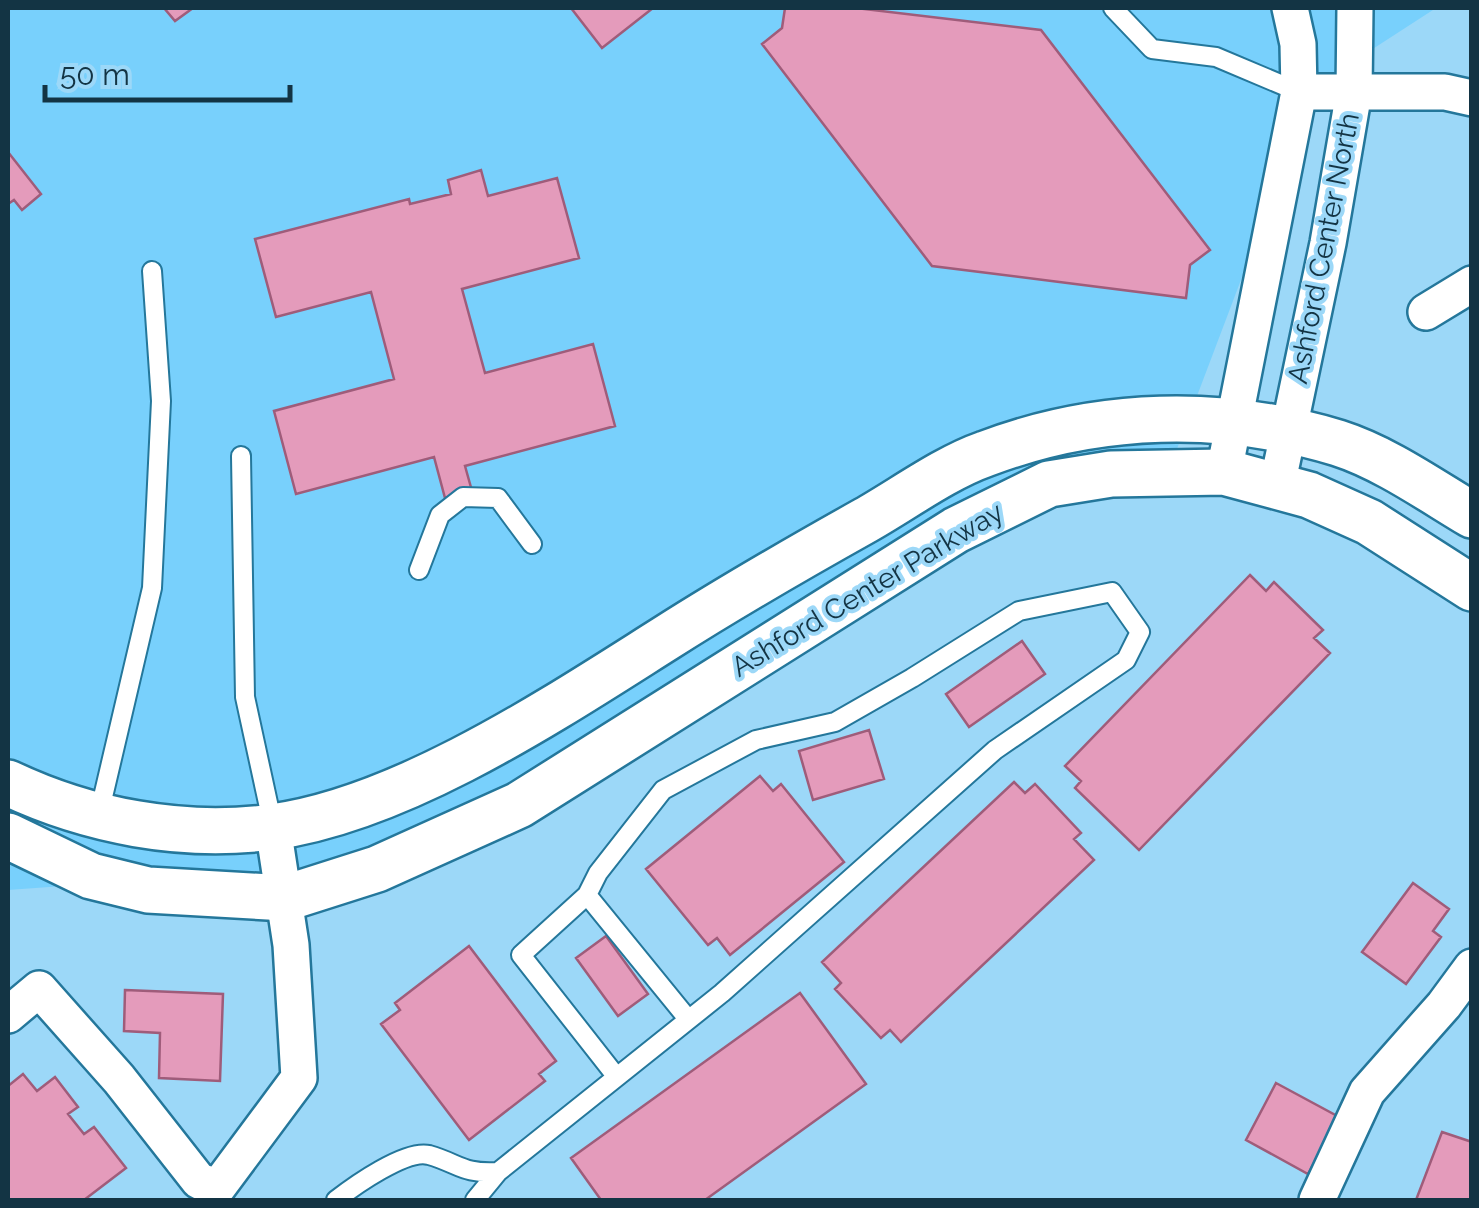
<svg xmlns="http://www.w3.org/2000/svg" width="1479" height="1208" font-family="Raleway,sans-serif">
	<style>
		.built { fill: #78d0fc }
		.building { fill: #e49bbb; stroke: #9f5c7a; stroke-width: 2.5 }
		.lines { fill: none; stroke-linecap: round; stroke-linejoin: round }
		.service-casing { stroke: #24779b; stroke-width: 22 }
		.minor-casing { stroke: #24779b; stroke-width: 40 }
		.tertiary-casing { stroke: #24779b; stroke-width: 50 }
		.service { stroke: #fff; stroke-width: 18 }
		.minor { stroke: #fff; stroke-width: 35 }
		.tertiary { stroke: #fff; stroke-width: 45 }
		.labels { text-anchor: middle; stroke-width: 8; stroke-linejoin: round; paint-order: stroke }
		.street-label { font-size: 28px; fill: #133444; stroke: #9cd8f8 }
	</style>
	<rect width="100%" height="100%" fill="#9cd8f8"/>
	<path class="built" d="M 8,8 L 1436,8 L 1314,87 L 1172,462 L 965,505 L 637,744 L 327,867 L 8,890 Z"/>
	<path class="building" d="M 164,8 L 193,8 L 175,21 Z
		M 571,8 L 653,8 L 602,48 Z
		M 785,8 L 856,8 L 1041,30 L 1210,250 L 1190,265 L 1186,298 L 932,266 L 762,44 L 782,28 Z
		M 8,152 L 41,194 L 22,210 L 14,200 L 8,204 Z
		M 481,170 L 488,196 L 557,178 L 579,258 L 462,289 L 485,373 L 593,344 L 615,426 L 465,466 L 472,491 L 445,498 L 434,457 L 296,494 L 274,411 L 394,379 L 371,292 L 276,317 L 255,239 L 409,199 L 410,204 L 451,194 L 448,180 Z
		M 1250,575 L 1266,591 L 1274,582 L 1323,630 L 1314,638 L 1330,653 L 1139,850 L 1075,788 L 1081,781 L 1065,766 Z
		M 1022,641 L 1045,674 L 969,727 L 946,694 Z
		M 869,730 L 884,779 L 813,800 L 799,751 Z
		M 760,776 L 773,791 L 781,784 L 844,862 L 730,955 L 717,938 L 708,945 L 646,869 Z
		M 1014,782 L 1025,793 L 1035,784 L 1081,833 L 1074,839 L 1094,860 L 901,1042 L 890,1030 L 881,1038 L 835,989 L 841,983 L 822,962 Z
		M 1413,883 L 1449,909 L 1433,931 L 1441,937 L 1406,984 L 1362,952 Z
		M 606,936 L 648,994 L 618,1016 L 576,958 Z
		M 469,946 L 556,1061 L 539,1074 L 545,1081 L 469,1140 L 381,1024 L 400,1010 L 395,1003 Z
		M 125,990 L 223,994 L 220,1081 L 159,1078 L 160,1033 L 124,1031 Z
		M 800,993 L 866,1084 L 705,1200 L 601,1200 L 571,1158 Z
		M 23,1074 L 37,1091 L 55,1077 L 78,1107 L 68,1114 L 84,1134 L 94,1127 L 126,1168 L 84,1200 L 8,1200 L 8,1086 Z
		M 1276,1083 L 1339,1117 L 1308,1174 L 1246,1140 Z
		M 1442,1132 L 1472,1142 L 1472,1200 L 1416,1200 Z"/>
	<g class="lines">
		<g class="service-casing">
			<path id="service" d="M 1113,8 L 1152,49 L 1216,57 L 1299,92
				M 241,456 L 245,697 L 273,826
				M 419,570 L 440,515 L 463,497 L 498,498 L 532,544
				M 99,814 L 152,588 L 161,401 L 152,271
				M 587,895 L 521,955 L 616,1076
				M 498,1172 L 722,993 L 995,750 L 1126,660 L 1140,632 L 1112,592 L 1019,611 L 912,678 L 835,722 L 756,740 L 663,790 L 598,873 L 587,895 L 688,1019
				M 336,1200 C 354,1186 406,1149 429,1155 C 460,1164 462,1174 498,1172 L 475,1200"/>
		</g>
		<g class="minor-casing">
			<path id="minor" d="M 1299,92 L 1445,92 L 1472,98
				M 1426,312 L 1472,284
				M 1224,472 L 1299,92 L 1298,44 L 1290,8
				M 1277,486 L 1328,243 L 1354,92 L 1355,8
				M 8,1015 L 39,989 L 119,1079 L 199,1181 L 218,1187 L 299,1078 L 291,945 L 273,827
				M 1317,1200 L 1367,1092 L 1444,1005 L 1472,967"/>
		</g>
		<g class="tertiary-casing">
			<path id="tertiary" d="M 8,783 C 88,821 182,839 272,827 C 404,809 555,708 666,638 C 732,596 798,558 866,520 C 903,499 945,468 985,454 C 1098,411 1222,408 1338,443 C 1385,458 1430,490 1472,515
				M 8,836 L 91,876 L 148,890 L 286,898 L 377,869 L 519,805 L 956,530 L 1049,484 L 1111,474 L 1224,472 L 1309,495 L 1369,522 L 1472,588"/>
		</g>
		<use href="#service" class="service"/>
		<use href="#minor" class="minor"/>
		<use href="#tertiary" class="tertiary"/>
	</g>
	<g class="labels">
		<g class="street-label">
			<text transform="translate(1323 248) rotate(-79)" y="10">Ashford Center North</text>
			<text transform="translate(867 589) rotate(-31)" y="10">Ashford Center Parkway</text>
		</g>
	</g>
	<rect width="1479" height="1208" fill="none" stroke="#133444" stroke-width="20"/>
	<path d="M45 85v15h245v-15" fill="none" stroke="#133444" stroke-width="5"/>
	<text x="60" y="85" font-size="30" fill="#133444" stroke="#9cd8f8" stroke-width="8" paint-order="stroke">50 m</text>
</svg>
